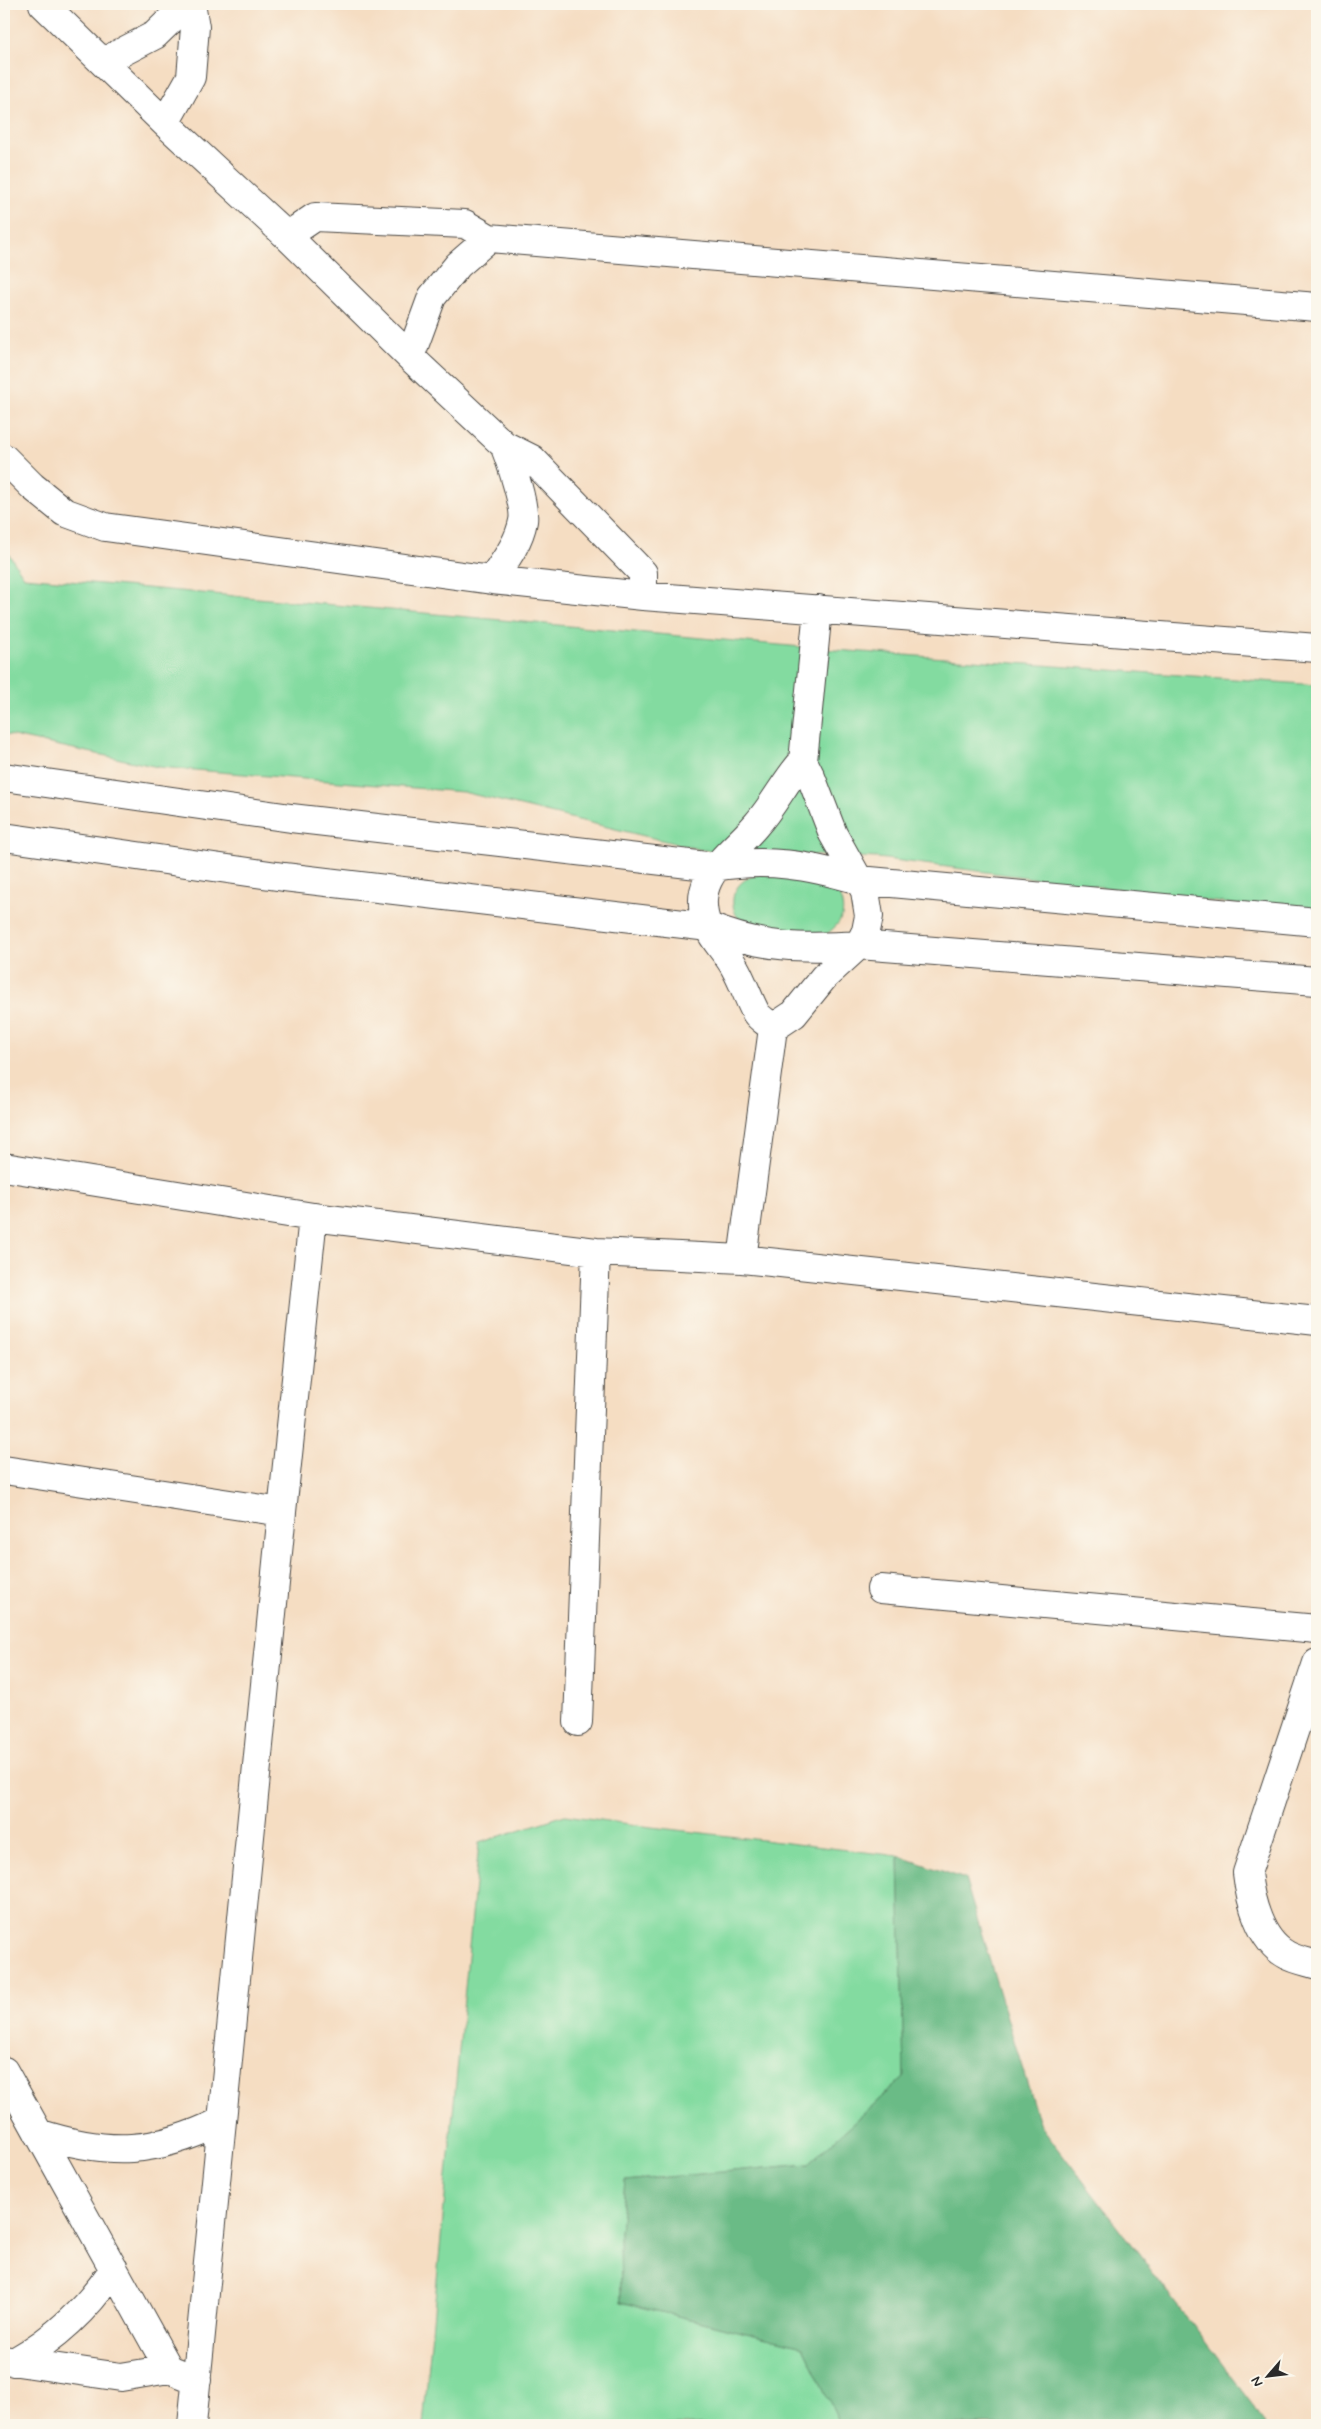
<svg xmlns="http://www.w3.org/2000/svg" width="1321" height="2429" font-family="Mynerve,sans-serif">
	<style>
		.green { fill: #83dba0; stroke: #578366 }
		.forest { fill: #6abb86; stroke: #4a7358 }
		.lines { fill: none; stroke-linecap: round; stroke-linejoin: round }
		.minor-casing { stroke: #494642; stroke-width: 30 }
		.minor { stroke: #fff; stroke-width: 28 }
	</style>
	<rect width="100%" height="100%" fill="#fbf7ec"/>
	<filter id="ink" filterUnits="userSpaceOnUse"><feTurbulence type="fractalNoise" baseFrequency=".02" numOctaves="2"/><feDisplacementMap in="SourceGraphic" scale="10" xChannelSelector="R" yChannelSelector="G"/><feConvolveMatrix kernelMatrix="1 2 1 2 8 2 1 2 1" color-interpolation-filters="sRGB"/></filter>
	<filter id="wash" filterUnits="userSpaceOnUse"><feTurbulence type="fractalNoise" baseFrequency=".0096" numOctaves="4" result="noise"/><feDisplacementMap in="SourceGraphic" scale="20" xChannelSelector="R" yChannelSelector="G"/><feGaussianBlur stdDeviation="1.12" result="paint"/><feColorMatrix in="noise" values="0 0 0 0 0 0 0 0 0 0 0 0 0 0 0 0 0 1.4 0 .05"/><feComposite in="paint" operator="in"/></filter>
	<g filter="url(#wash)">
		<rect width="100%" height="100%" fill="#f5ddc2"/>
		<path class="green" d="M 4,547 L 24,577 L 835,650 L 1317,685 L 1317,915 L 878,858 L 702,850 L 463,792 L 158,767 L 4,734 Z
			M 760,874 C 776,876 814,878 827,883 C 838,888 845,905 842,916 C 839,924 833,929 827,934 C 808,933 764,934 749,927 C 737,922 730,907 734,894 C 739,881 748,877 760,874 Z
			M 565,1815 L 651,1827 L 899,1856 L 904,2077 L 808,2164 L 625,2181 L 620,2231 L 621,2302 L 803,2347 L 841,2425 L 423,2425 L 479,1843 Z"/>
		<path class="forest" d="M 899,1856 L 965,1879 L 1039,2123 L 1251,2402 L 1265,2425 L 841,2425 L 803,2347 L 621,2302 L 620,2231 L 625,2181 L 808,2164 L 904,2077 Z"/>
	</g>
	<g filter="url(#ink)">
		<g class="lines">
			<g class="minor-casing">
				<path id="minor" d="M 43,4 L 165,123 L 287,236 L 410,357 L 504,445 L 532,459 L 643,573 L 643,596
					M 103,62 L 155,35 L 187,4
					M 165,123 L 191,77 L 195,27 L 191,4
					M 287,236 L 315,217 L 465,224 L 489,238 L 1317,307
					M 410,357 L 432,297 L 458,265 L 489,238
					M 4,458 L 32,486 L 64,512 L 105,527 L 492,580 L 643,596 L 1317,648
					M 492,580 C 504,562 519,543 523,521 C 526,507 510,460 504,445
					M 4,777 L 291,818 L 715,867 C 767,858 808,865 859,880 L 1317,922
					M 4,837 L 284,877 L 709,927 C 761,948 803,949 859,945 L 1317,981
					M 773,1028 C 768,1023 760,1019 756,1013 C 748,998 743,982 735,968 C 728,954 714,941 708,927 C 688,878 730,856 756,825 C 774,805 785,781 803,761
					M 4,1167 L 313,1217 L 596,1252 L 742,1259 L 1317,1321
					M 742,1259 L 773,1028 L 794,1014 L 824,977 L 859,945 L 866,931 L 869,916 L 865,891 L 833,834 L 811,777 L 803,761 L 818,609
					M 4,1470 L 282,1512
					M 881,1589 L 1317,1629
					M 1317,1663 L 1247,1873 C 1250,1900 1260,1941 1287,1955 C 1296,1960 1308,1962 1317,1965
					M 578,1722 L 596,1252
					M 4,2071 L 169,2369 L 197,2380
					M 38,2133 C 109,2156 155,2154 222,2121
					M 4,2360 L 121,2377 L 169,2369
					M 14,2362 C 56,2338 87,2309 114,2269
					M 192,2425 L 282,1512 L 313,1217"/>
			</g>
			<use href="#minor" class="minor"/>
		</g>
	</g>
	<rect width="1321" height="2429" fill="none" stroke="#fbf7ec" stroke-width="20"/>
	<g transform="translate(1268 2376) rotate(242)" stroke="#fbf7ec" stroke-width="4" paint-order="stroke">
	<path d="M0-4L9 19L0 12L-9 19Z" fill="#2b2b2b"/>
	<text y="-8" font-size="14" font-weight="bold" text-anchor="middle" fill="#2b2b2b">N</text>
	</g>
</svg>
